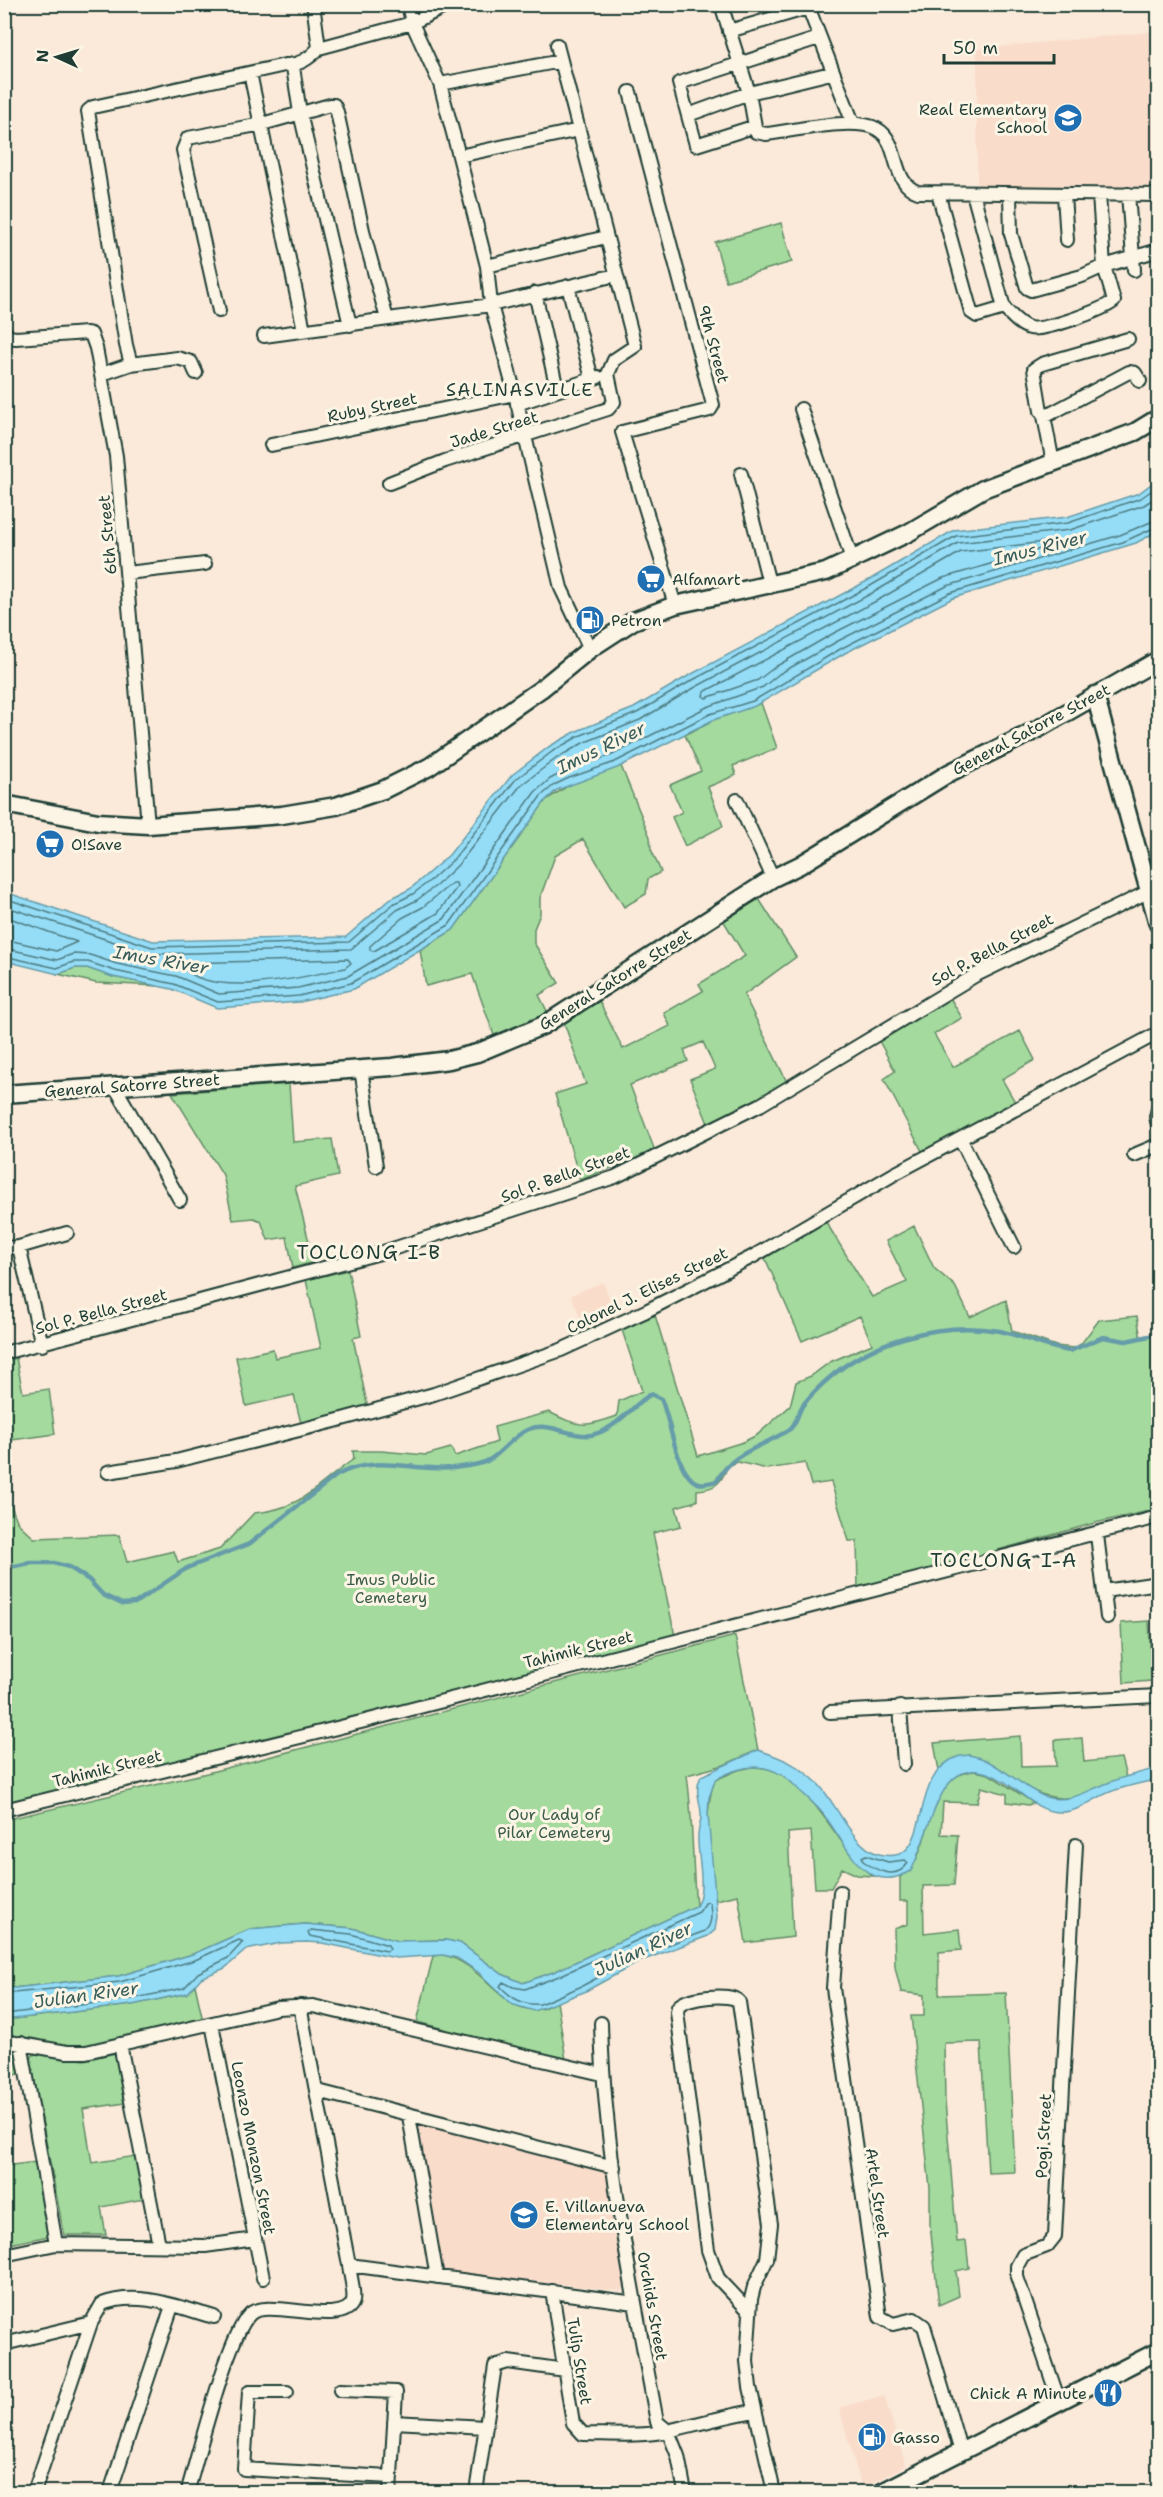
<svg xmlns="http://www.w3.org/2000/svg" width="1163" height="2497" font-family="'Shantell Sans',sans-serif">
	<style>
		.built { fill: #fadccb }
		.green { fill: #a4da9d; stroke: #628c68; stroke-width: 1.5 }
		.water { fill: #95dcf7; stroke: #669ca9; stroke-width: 1.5 }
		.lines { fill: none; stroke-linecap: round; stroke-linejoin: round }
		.shore { stroke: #4e7d82; stroke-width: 1.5 }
		.stream { stroke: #669ca9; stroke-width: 4.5 }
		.street-casing { stroke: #1f3d34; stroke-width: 16 }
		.secondary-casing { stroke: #1f3d34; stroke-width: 21 }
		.street { stroke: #fcf5e5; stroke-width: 12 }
		.secondary { stroke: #fcf5e5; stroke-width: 16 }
		.labels { text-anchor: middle; stroke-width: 6; stroke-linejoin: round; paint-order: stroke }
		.poi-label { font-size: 16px; fill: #1f3d34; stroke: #fcf5e5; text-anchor: start }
		.street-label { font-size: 16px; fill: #1f3d34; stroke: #fcf5e5 }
		.park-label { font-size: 16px; fill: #3a5c49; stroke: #fcf5e5 }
		.neighbourhood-label { font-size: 18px; letter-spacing: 1.5px; fill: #1f3d34; stroke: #fcf5e5 }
		.water-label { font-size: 18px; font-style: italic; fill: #375d5b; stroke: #fcf5e5 }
		.quarter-label { font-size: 20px; letter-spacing: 1.5px; fill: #1f3d34; stroke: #fcf5e5 }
	</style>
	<rect width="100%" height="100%" fill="#fbead9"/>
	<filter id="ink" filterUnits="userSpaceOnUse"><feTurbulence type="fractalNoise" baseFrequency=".0167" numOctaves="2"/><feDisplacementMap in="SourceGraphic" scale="12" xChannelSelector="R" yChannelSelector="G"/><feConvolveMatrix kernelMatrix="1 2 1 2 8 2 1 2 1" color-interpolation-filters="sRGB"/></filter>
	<g filter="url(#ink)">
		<path class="built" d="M 1158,31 L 1158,187 L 977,187 L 977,49 Z
			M 603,1282 L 618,1319 L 586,1333 L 571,1295 Z
			M 423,2124 L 608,2169 L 626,2288 L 620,2291 L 443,2271 L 418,2138 L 417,2128 Z
			M 884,2395 L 906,2466 L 862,2488 L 839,2408 Z"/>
		<path class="green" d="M 781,223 L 792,262 L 726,281 L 715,242 Z
			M 761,703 L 777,748 L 733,766 L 736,775 L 708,787 L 723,826 L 685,846 L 672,817 L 682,812 L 670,785 L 701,771 L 685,735 L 713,720 Z
			M 621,766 L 650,837 L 651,849 L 661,872 L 648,879 L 646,894 L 624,907 L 583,839 L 555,856 L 540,898 L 540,914 L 534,929 L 534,943 L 559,983 L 539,995 L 548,1013 L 495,1038 L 472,974 L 426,986 L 420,950 L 453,930 L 546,800 L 572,783 Z
			M 759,899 L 796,957 L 744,995 L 787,1082 L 709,1126 L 690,1079 L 715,1069 L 703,1042 L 684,1050 L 688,1061 L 630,1085 L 655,1151 L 580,1180 L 555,1094 L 586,1084 L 564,1023 L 598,999 L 623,1049 L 670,1026 L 664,1013 L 703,991 L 699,984 L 745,956 L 723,920 Z
			M 75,968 L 87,968 L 113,977 L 159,986 L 96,983 L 58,974 Z
			M 949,996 L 962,1018 L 934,1034 L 953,1067 L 1020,1031 L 1035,1060 L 1002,1079 L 1015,1102 L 923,1153 L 884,1079 L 895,1071 L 878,1039 Z
			M 289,1084 L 293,1142 L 332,1139 L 338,1176 L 295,1186 L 314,1262 L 293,1268 L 287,1237 L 268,1240 L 261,1221 L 254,1218 L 233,1220 L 223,1175 L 172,1093 Z
			M 826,1222 L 872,1297 L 907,1282 L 886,1241 L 914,1226 L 934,1268 L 955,1286 L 970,1317 L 1006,1300 L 1012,1331 L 1056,1346 L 1074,1348 L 1081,1344 L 1099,1320 L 1137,1316 L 1141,1339 L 1158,1335 L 1158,1509 L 1095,1523 L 858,1589 L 857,1541 L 849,1541 L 831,1482 L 811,1485 L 805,1463 L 767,1469 L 738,1462 L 728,1466 C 721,1483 716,1489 697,1490 L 697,1501 L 676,1507 L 681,1526 L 653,1533 L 675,1636 L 5,1807 L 4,1489 L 18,1523 L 34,1538 L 119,1535 L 127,1562 L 174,1551 L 178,1562 L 220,1549 L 254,1513 C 303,1509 316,1485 354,1459 L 353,1451 L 381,1451 L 426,1455 L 451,1448 L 455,1456 L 497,1442 L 494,1427 L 549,1412 C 579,1427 584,1428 617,1416 L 619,1401 L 642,1391 L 622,1330 L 655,1315 L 698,1456 L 743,1442 L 757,1435 L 790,1406 L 796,1382 L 811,1376 L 830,1362 L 872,1344 L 860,1316 L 802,1341 L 765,1258 Z
			M 348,1270 L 361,1336 L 353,1338 L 368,1408 L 301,1423 L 294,1395 L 246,1406 L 236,1357 L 273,1349 L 275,1358 L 321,1348 L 306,1280 Z
			M 16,1358 L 23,1393 L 49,1389 L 55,1434 L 5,1441 L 5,1361 Z
			M 1149,1621 L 1152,1681 L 1124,1683 L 1121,1623 Z
			M 735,1636 L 758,1750 L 724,1765 L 687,1775 C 693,1819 692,1862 696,1906 L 556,1971 L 523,1983 L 502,1974 L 460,1943 L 446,1940 L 398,1941 L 352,1928 L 305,1924 L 250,1929 L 193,1954 L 119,1976 L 5,1989 L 4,1820 L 207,1773 Z
			M 1020,1736 L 1021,1767 L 1056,1766 L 1055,1740 L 1082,1738 L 1084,1762 L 1121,1758 L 1126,1777 C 1110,1782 1094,1792 1079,1796 C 1035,1808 1008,1768 969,1755 L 939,1771 L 934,1743 Z
			M 752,1767 C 810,1766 832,1846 873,1876 L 857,1875 L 842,1868 L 831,1888 L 815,1888 L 811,1831 L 788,1833 L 793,1937 L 746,1943 L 738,1895 L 716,1900 C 709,1867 702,1812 715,1780 L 738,1770 Z
			M 975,1771 L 989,1774 L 1034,1803 L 1028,1805 L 1007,1802 L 1007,1794 L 981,1787 L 977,1803 L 943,1802 L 941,1834 L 958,1835 L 954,1885 L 923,1886 L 924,1933 L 959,1929 L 961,1950 L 939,1952 L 939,1995 L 1006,1993 L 1015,2172 L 988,2173 L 981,2042 L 944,2043 L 945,2101 L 957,2242 L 966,2241 L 969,2268 L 956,2271 L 959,2296 L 939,2305 L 930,2225 L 930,2188 L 911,2016 L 924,2016 L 924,1995 L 901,1992 L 895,1967 L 894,1929 L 908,1924 L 908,1901 L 900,1901 L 900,1877 C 937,1856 919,1775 975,1771 Z
			M 443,1955 C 484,1963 501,2015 540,2009 C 546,2008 552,2003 557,2001 L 566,2060 L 417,2022 L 433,1956 Z
			M 195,1985 L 203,2021 L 88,2045 L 69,2046 L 5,2035 L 5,2020 L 132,2005 L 188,1993 Z
			M 4,2051 L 15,2052 L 19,2074 L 5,2077 Z
			M 37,2053 L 84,2060 L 115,2053 L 125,2103 L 83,2109 L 92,2163 L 136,2156 L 144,2199 L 101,2207 L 106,2235 L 64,2235 L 31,2062 L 32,2056 Z
			M 36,2162 L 49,2236 L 9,2244 L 5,2220 L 4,2166 Z"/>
		<path class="water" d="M 1158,479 L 1158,531 L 1136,543 L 953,598 L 845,653 L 755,706 L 713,720 L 617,768 L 557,790 L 546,800 L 453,930 L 354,989 L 300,1002 L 217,1008 L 172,989 L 113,977 L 87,968 L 75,968 L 58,974 L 5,961 L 5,892 L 153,941 L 346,937 L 390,899 L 410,889 L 449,855 L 512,775 L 550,746 L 577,731 L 634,708 L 688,676 L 869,580 L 954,530 L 1067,517 L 1139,493 Z
			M 758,1750 C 783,1758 803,1767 820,1786 C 837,1805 854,1848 879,1854 C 936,1869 905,1776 957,1757 C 985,1746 1019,1788 1046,1797 C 1070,1804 1088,1790 1110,1782 C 1126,1776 1142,1772 1158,1768 L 1158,1779 C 1143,1783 1126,1786 1110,1792 C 1094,1798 1078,1813 1060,1812 C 1041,1812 1027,1798 1012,1787 C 940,1733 934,1826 911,1871 C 865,1897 849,1848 826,1818 C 818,1806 807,1798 797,1788 C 772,1761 746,1762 715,1780 L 709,1798 L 708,1815 L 717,1917 L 715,1930 L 708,1936 L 641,1961 L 584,1992 L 534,2011 L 511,2004 L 478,1972 L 457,1958 L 443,1955 L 396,1958 L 322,1943 L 306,1942 L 281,1943 L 246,1950 L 225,1968 L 201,1978 L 188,1993 L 132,2005 L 5,2020 L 5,1989 L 119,1976 L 193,1954 L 250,1929 L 305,1924 L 352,1928 L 398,1941 L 446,1940 L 460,1943 L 502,1974 L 523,1983 L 556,1971 L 696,1906 C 707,1887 697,1857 698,1836 C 698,1828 702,1820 701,1813 C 700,1798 694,1791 701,1776 Z"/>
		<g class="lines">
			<path class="shore" d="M 1043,542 L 1046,545 L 1044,548 L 943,578 L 834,633 L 775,667 L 758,680 L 706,698 L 703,696 L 704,692 L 880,599 L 961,552 Z
				M 452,883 L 456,883 L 457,887 L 438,913 L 374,951 L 370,950 L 370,946 L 402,918 L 423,907 Z
				M 4,898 L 152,947 L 349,942 L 393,904 L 413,894 L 432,879 L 453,860 L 516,779 L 553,751 L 579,736 L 637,713 L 691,681 L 872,585 L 956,536 L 1068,523 L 1141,498 L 1158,486
				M 4,906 L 151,954 L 351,949 L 397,910 L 417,900 L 437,885 L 458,865 L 521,785 L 557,758 L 583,743 L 640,720 L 694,688 L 876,591 L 958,543 L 1070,530 L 1144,505 L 1158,496
				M 4,916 L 77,942 L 56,951 L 4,939
				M 4,948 L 57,960 L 73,954 L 90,955 L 117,964 L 176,976 L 219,994 L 298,988 L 348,976 L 444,919 L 535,792 L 550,779 L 566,771 L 612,755 L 707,707 L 763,687 L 779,674 L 838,641 L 947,586 L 1120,535 L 1158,519
				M 4,956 L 57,968 L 73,962 L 88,962 L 115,971 L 174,984 L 218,1002 L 299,996 L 351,983 L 449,925 L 541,796 L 554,785 L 569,778 L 615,762 L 710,714 L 753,701 L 842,648 L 950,593 L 1123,542 L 1158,526
				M 348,959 L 351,963 L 345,968 C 305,977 211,1000 181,966 L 184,963 Z
				M 866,1855 L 888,1862 L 905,1860 L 908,1863 C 896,1881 877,1871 863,1861 L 862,1857 Z
				M 706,1902 L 710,1903 C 711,1913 713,1924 705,1931 L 638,1956 L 582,1986 L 540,2004 C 524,2006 510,1997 500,1986 L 503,1982 L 513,1987 L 525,1989 L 559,1976 L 699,1912 Z
				M 311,1930 L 351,1934 L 388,1945 L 390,1949 L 387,1951 L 310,1936 L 308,1933 Z
				M 4,1994 L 120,1982 L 195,1960 L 239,1940 L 243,1942 L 228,1958 L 198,1973 L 184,1988 L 131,1999 L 4,2014"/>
			<path class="stream" d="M 4,1568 L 30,1563 L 54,1563 L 69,1567 L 89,1580 L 103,1595 L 122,1604 L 135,1603 L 187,1568 L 249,1544 L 337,1475 C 377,1453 412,1472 453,1468 C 465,1466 479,1466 489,1460 C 504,1451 512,1436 529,1429 C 551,1421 570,1438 591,1435 C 614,1431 632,1406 651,1394 L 661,1399 C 670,1417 676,1476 698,1483 C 704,1485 712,1482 717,1481 C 732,1451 764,1447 790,1429 C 797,1423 798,1412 803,1405 C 810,1396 820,1386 828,1379 C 874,1339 941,1321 1000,1331 C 1023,1336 1048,1349 1070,1351 L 1103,1337 L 1126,1341 L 1158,1334"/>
			<g class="street-casing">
				<path id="street" d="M 408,4 L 412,23 L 440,84 L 459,156 L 487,266 L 491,305 L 515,394 L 561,588 L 590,649
					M 721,4 L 749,93 L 756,132 L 766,134 C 793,131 854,116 877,129 C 901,142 890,183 918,192 L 1158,195
					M 807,4 L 853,123
					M 729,31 L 808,8
					M 557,45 L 635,346 L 614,360 L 608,374
					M 319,48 L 412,23 L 450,4
					M 293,67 L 300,113 L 350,325
					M 250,73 L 304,330
					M 440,84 L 561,61
					M 630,92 L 713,405 L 710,410 L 622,432 L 675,605
					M 688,115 L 749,93 L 831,73
					M 753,127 L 696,145 L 679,83 L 819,38
					M 459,156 L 579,130
					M 938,193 L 971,312 L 977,316 L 1004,308 C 1011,315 1020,326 1030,328 C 1042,332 1103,310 1114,301 L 1104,266 L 1152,252
					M 973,193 L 1004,308
					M 1128,194 L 1134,270
					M 1010,195 L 1011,234 L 1027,288 L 1031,290 L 1082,276 L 1104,266 L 1099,195
					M 1064,195 L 1067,240
					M 487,266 L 606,237
					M 568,286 L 592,379
					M 535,293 L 557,389
					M 219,311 L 183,150 L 188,138 L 262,124 L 330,105 L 334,105 L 337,112 L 364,235 L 387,319
					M 4,331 L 9,337 L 16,338 L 87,333 L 91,334 L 96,348 L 116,456 L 148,825
					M 264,336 L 491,305 L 616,275
					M 1128,339 L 1042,364 L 1034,369 L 1041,411 L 1044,416 L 1050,414 L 1129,372 L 1135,373 L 1140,381
					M 131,364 L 177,358 L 191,362 L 196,373
					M 102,374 L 131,364 L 126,345 L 88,111 L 93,107 L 285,65 C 299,66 310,58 319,48 L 313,4
					M 517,404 L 598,377
					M 801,409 L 853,562
					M 1044,416 L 1053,463
					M 271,445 L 515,394
					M 741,474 L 770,587
					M 389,483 L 445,461 L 608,409 L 614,402 L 608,374
					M 127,573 L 205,564
					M 737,800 L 773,878
					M 361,1069 L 376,1166
					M 114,1085 L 180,1200
					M 1158,1109 L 1156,1117 L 1158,1125
					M 961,1140 L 1014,1247
					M 1134,1155 L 1158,1145
					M 19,1247 L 42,1345
					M 4,1248 L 19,1247 L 67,1233
					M 4,1353 L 380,1253 L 615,1177 L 760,1105 L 976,975 L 1158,887
					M 108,1472 L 176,1461 L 335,1421 L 434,1394 L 561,1350 L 646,1311 L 752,1257 L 896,1173 L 1158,1033
					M 1097,1535 L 1107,1617
					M 1104,1591 L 1152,1584
					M 900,1707 L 904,1764
					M 830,1712 L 1158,1696
					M 4,1810 L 365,1721 L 1158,1517
					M 840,1892 L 833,1988 L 880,2317 L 893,2324 L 914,2319 L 924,2326 L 961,2452
					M 300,2006 L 349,2265 L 635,2303
					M 601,2023 C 604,2156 633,2290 657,2422 L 668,2431
					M 212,2024 L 263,2278
					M 4,2041 L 67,2052 L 86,2052 L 278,2008 L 313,2006 L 602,2074
					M 21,2043 L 56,2244
					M 120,2044 L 159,2245
					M 318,2091 L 614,2167
					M 409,2116 L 437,2277
					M 4,2255 L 56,2244 L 205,2246 L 255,2239
					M 552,2291 L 573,2423 L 583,2434 C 610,2434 640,2437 668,2431 C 697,2424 725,2416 755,2411
					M 750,2312 L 718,2278 L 708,2250 L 677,2012 L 678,2007 C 686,1997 732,1992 739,2002 L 771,2224 L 767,2259 L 754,2287 L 751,2299 L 747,2361 L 750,2387 L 774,2492
					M 4,2344 L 91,2323
					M 340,2390 L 396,2392 L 390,2492
					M 287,2392 L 249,2392 L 244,2469 L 391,2477
					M 1059,2401 L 1017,2277 L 1017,2266 L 1023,2255 L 1047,2246 L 1055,2236 L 1076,1845
					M 394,2422 L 485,2427
					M 668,2431 L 678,2456 L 685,2492
					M 189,2486 C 199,2452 228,2336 250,2314 C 267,2297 345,2329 353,2301 C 355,2291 350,2276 349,2265
					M 34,2492 L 91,2323 L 102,2304 C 138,2290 178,2307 214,2317
					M 110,2492 L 172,2306
					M 476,2492 L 495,2366 L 508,2362 L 565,2370"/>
			</g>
			<g class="secondary-casing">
				<path id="secondary" d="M 1095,695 L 1158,924
					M 4,804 L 98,822 L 148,825 L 282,815 L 336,806 L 383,790 L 429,767 L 541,689 L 590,649 L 633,621 L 675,605 L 826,572 L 908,533 L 983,489 L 1135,432 L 1158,418
					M 4,1094 L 392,1067 L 449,1060 L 477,1053 L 544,1025 L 773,878 L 800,865 L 949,773 L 1038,729 L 1158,660
					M 882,2492 L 1158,2351"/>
			</g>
			<use href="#street" class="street"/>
			<use href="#secondary" class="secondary"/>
		</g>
	</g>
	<defs>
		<g id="school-disc" transform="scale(1.5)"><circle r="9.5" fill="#1f6fb2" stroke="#fcf5e5"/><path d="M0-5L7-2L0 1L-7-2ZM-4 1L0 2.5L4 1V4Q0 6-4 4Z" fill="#fff"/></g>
		<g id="supermarket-disc" transform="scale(1.5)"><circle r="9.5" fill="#1f6fb2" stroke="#fcf5e5"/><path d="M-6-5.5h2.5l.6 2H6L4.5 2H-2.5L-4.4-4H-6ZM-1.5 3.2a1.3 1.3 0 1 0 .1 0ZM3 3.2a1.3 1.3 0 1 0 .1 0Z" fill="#fff"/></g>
		<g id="fuel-disc" transform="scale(1.5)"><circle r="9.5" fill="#1f6fb2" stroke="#fcf5e5"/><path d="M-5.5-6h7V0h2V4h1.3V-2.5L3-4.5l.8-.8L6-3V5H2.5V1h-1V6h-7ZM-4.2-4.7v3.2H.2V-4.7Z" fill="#fff"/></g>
		<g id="restaurant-disc" transform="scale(1.5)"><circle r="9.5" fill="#1f6fb2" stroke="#fcf5e5"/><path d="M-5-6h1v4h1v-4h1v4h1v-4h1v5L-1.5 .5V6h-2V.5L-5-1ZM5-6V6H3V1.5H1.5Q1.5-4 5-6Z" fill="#fff"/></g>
	</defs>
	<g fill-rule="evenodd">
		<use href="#school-disc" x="1068" y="118"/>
		<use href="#supermarket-disc" x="651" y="579"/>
		<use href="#fuel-disc" x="590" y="620"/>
		<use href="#supermarket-disc" x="50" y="844"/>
		<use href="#school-disc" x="524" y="2215"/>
		<use href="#restaurant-disc" x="1108" y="2393"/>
		<use href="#fuel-disc" x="872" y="2437"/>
	</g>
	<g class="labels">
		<g class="poi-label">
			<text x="1047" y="115" text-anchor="end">Real Elementary<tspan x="1047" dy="18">School</tspan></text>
			<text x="672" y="585">Alfamart</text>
			<text x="611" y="626">Petron</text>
			<text x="71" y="850">O!Save</text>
			<text x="545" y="2212">E. Villanueva<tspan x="545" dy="18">Elementary School</tspan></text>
			<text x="1087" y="2399" text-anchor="end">Chick A Minute</text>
			<text x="893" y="2443">Gasso</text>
		</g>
		<g class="street-label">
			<text transform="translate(714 344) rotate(75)" y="6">9th Street</text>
			<text transform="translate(372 407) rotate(-12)" y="6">Ruby Street</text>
			<text transform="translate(494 429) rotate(-17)" y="6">Jade Street</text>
			<text transform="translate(107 535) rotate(-95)" y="6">6th Street</text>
			<text transform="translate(1031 729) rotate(-28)" y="6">General Satorre Street</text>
			<text transform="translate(992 949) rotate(-28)" y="6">Sol P. Bella Street</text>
			<text transform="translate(615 979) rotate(-32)" y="6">General Satorre Street</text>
			<text transform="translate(132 1085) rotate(-4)" y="6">General Satorre Street</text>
			<text transform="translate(565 1174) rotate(-20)" y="6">Sol P. Bella Street</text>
			<text transform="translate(647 1290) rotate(-26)" y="6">Colonel J. Elises Street</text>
			<text transform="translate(101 1311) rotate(-15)" y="6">Sol P. Bella Street</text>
			<text transform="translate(578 1649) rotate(-14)" y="6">Tahimik Street</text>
			<text transform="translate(107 1768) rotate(-14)" y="6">Tahimik Street</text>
			<text transform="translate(1043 2136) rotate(-87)" y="6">Pogi Street</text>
			<text transform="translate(254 2148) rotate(79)" y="6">Leonzo Monzon Street</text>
			<text transform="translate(878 2193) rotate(82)" y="6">Artel Street</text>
			<text transform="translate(653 2306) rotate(80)" y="6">Orchids Street</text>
			<text transform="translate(580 2361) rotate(81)" y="6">Tulip Street</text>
		</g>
		<g class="park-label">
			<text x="391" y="1585">Imus Public<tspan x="391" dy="18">Cemetery</tspan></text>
			<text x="554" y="1820">Our Lady of<tspan x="554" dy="18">Pilar Cemetery</tspan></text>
		</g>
		<g class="neighbourhood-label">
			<text x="520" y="396">SALINASVILLE</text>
		</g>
		<g class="water-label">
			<text transform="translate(1040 548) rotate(-14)" y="6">Imus River</text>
			<text transform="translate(601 748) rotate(-26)" y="6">Imus River</text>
			<text transform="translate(161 960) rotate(10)" y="6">Imus River</text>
			<text transform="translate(643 1949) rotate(-25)" y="6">Julian River</text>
			<text transform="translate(86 1995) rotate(-8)" y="6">Julian River</text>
		</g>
		<g class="quarter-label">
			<text x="369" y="1259">TOCLONG I-B</text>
			<text x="1004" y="1567">TOCLONG I-A</text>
		</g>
	</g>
	<rect width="1163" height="2497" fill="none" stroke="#fcf5e5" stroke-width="24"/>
	<rect x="12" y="12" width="1139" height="2473" fill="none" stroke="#1f3d34" stroke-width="2" filter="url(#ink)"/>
	<g transform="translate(57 57) rotate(274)" stroke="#fcf5e5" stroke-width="4.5" paint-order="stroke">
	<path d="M0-4.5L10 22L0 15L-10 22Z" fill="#1f3d34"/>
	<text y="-9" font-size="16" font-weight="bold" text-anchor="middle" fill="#1f3d34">N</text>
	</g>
	<path d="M944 54v9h110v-9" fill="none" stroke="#1f3d34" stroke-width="3"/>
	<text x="953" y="54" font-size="18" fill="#1f3d34" stroke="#fcf5e5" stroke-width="4.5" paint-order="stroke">50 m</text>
</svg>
